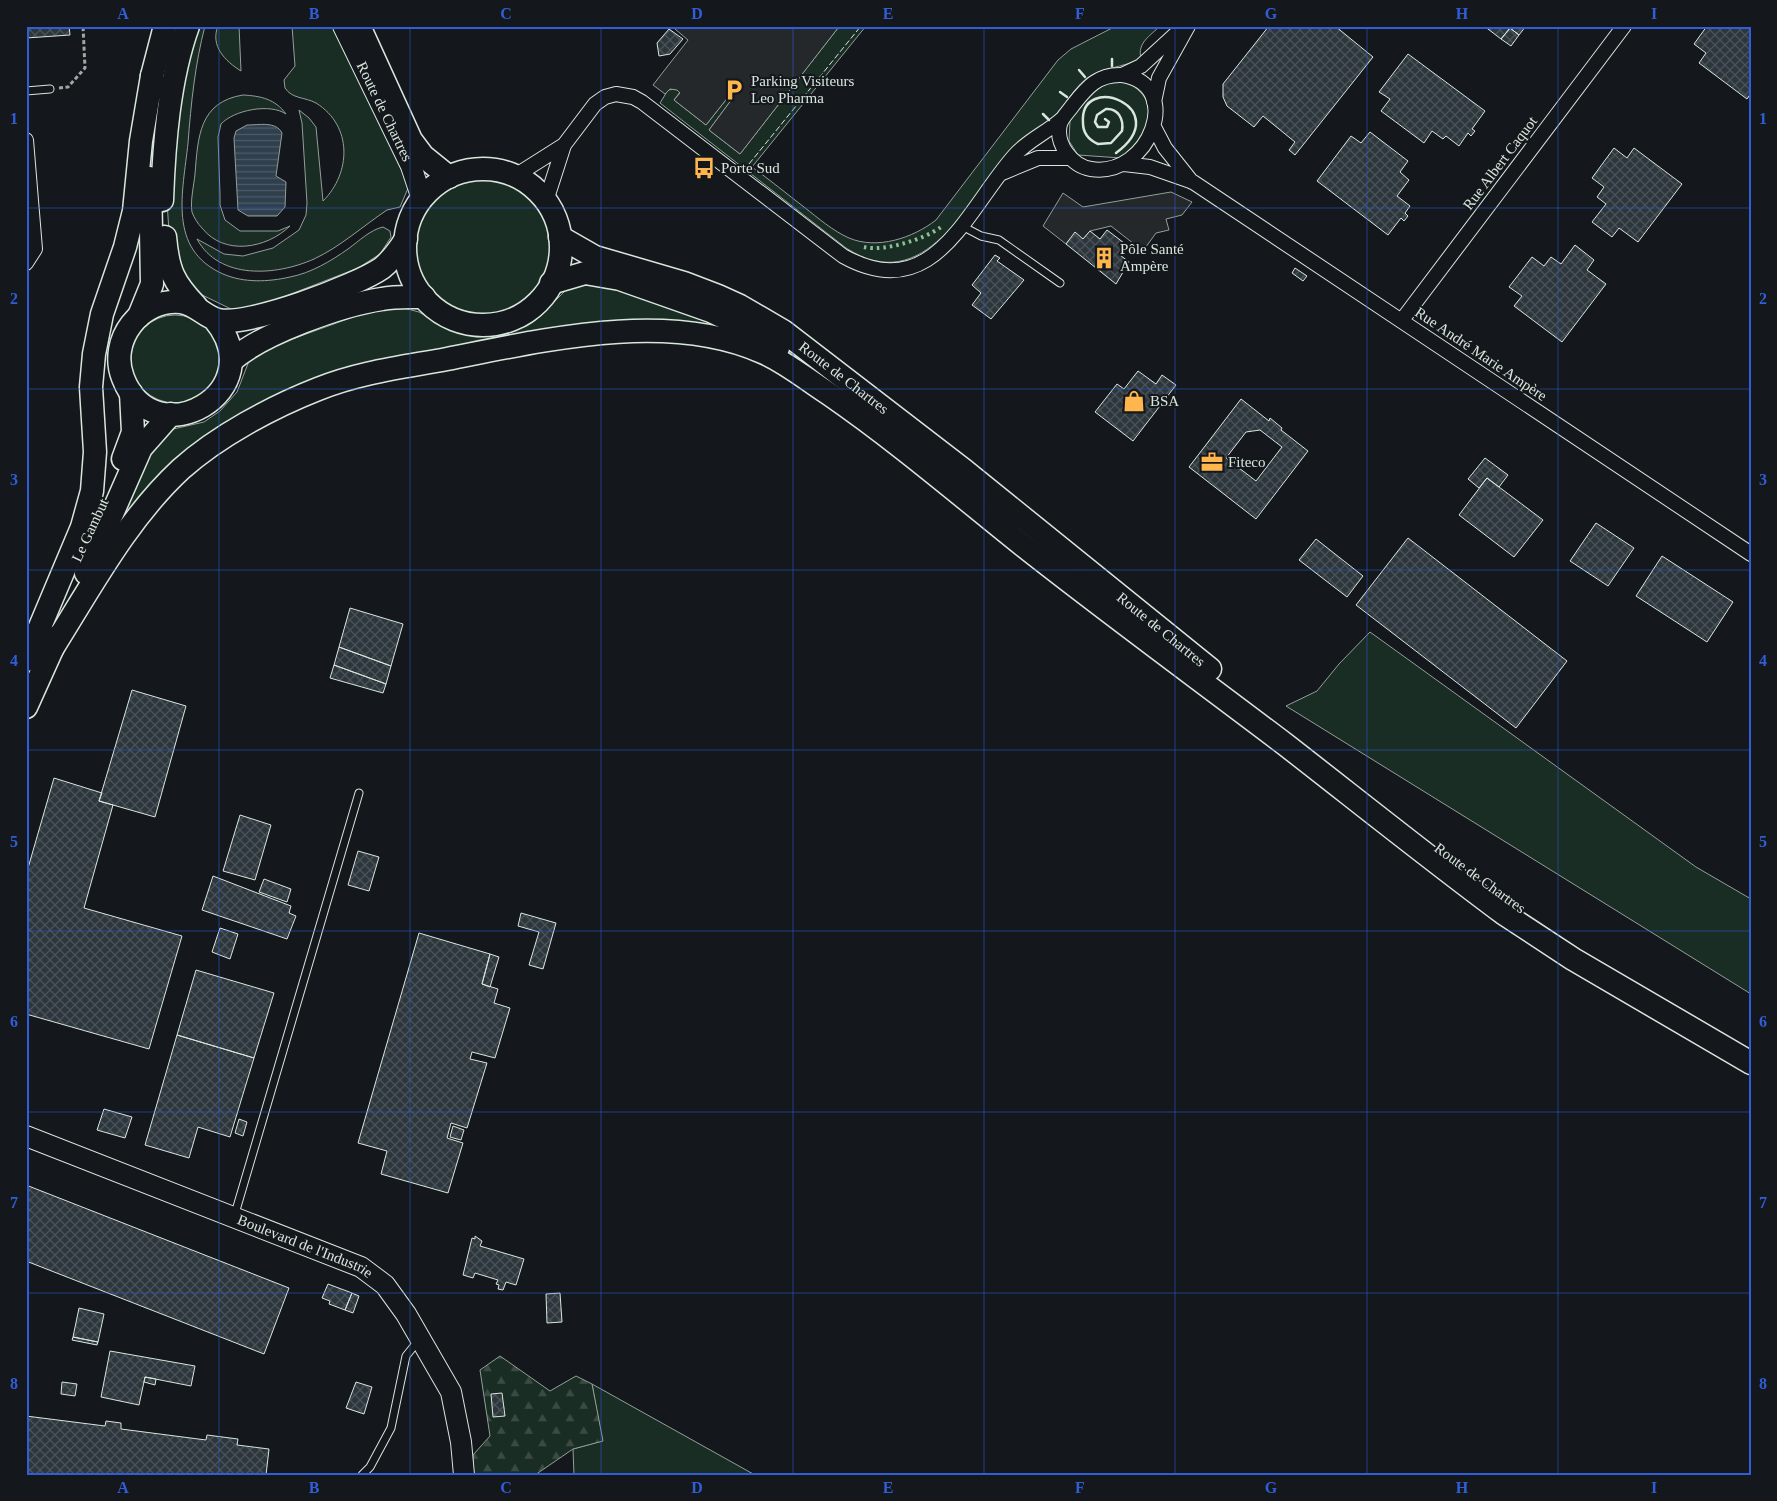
<svg xmlns="http://www.w3.org/2000/svg" width="1777" height="1501" font-family="'Times New Roman',serif">
	<style>
		.green { fill: #1a2d24; stroke: #939e99 }
		.forest { fill: url(#forest-firs); stroke: #939e99 }
		.parking { fill: #24282b; stroke: #939e99 }
		.water { fill: url(#water-rules); stroke: #939e99 }
		.building { fill: url(#building-cross-hatch); stroke: #d8e6dc; fill-rule: evenodd }
		.lines { fill: none; stroke-linecap: round; stroke-linejoin: round }
		.lane-casing { stroke: #d8e6dc; stroke-width: 9 }
		.street-casing { stroke: #d8e6dc; stroke-width: 16 }
		.secondary-casing { stroke: #d8e6dc; stroke-width: 22 }
		.primary-casing { stroke: #d8e6dc; stroke-width: 25 }
		.path { stroke: #9da8a2; stroke-width: 3; stroke-dasharray: 4 2.5; stroke-linecap: butt }
		.lane { stroke: #14181c; stroke-width: 7 }
		.street { stroke: #14181c; stroke-width: 14 }
		.secondary { stroke: #14181c; stroke-width: 20 }
		.primary { stroke: #14181c; stroke-width: 22 }
		.hedge { stroke: #8ac095; stroke-width: 4; stroke-dasharray: 2.5 4; stroke-linecap: butt }
		.fence { stroke: #d8e6dc; stroke-width: 1; stroke-dasharray: 6 2.5; stroke-linecap: butt }
		.wall { stroke: #d8e6dc; stroke-width: 2.5 }
		.grid { fill: none; stroke: #305dd8; stroke-width: 1; stroke-opacity: 0.55 }
		.labels { text-anchor: middle; stroke-width: 4; stroke-linejoin: round; paint-order: stroke }
		.poi-label { font-size: 15px; fill: #d8e6dc; stroke: #14181c; text-anchor: start }
		.street-label { font-size: 15px; fill: #d8e6dc; stroke: #14181c }
		.neatline { fill: none; stroke: #305dd8; stroke-width: 2 }
		.grid-label { font-size: 16px; text-anchor: middle; font-weight: bold; fill: #305dd8 }
	</style>
	<defs>
		<pattern id="forest-firs" width="22" height="20" patternUnits="userSpaceOnUse" patternTransform="scale(1.25)"><rect width="22" height="20" fill="#1a2d24"/><path d="M5 1l3.5 6h-7zM16 11l3.5 6h-7z" fill="#3b4b43"/></pattern>
		<pattern id="water-rules" width="6" height="5" patternUnits="userSpaceOnUse" patternTransform="scale(1.25)"><rect width="6" height="5" fill="#2f3f4d"/><path d="M0 2.5h6" fill="none" stroke="#4c5b66"/></pattern>
		<pattern id="building-cross-hatch" width="8" height="8" patternUnits="userSpaceOnUse" patternTransform="scale(1.25)"><rect width="8" height="8" fill="#2c363c"/><path d="M0 0l8 8M0 8l8-8" fill="none" stroke="#4a5358"/></pattern>
	</defs>
	<rect width="100%" height="100%" fill="#14181c"/>
	<path class="green" d="M 196,26 L 205,26 C 195,64 191,104 188,143 C 183,192 167,249 223,274 C 244,283 268,282 290,277 C 311,273 331,261 348,249 C 359,241 370,230 383,227 L 390,231 L 391,237 L 380,254 L 358,268 L 268,303 L 249,308 L 231,309 L 192,290 L 170,248 L 167,201 L 177,103 Z
		M 218,26 L 239,26 L 241,71 C 225,61 210,46 218,26 Z
		M 292,26 L 335,26 L 409,186 L 400,207 L 387,210 C 363,226 340,247 314,259 C 276,276 219,280 197,239 L 224,254 L 243,256 L 273,248 L 299,230 L 306,215 L 307,203 L 302,123 L 299,110 L 309,118 L 316,127 L 323,201 C 351,173 353,126 316,103 C 305,97 292,99 285,88 L 284,80 L 295,66 Z
		M 836,26 L 866,26 L 752,167 C 770,180 787,194 804,207 C 818,218 833,231 849,238 C 877,250 913,238 936,220 L 1058,60 L 1071,49 L 1116,26 L 1160,26 C 1150,36 1137,43 1141,58 C 1122,69 1102,66 1086,79 C 1071,91 1063,110 1049,122 C 1037,133 1021,140 1010,152 C 967,201 925,299 846,248 L 660,103 L 668,90 L 676,89 L 680,92 L 674,100 L 706,125 L 729,96 L 732,99 L 709,130 L 740,154 L 838,28 Z
		M 1119,81 C 1137,84 1153,100 1149,120 C 1146,135 1132,148 1121,158 L 1078,155 L 1069,141 L 1070,121 L 1090,94 L 1103,84 Z
		M 243,95 C 261,96 275,99 286,114 C 270,103 234,110 221,124 L 218,137 L 220,195 L 220,205 L 225,220 L 240,231 L 278,231 L 290,226 C 266,249 224,256 202,228 C 198,224 194,218 192,212 C 190,201 194,185 195,174 C 198,137 199,102 243,95 Z
		M414 247a69 69 0 1 1 138 0a69 69 0 1 1-138 0Z
		M 589,279 L 740,330 L 695,329 L 315,381 L 118,529 L 146,451 L 169,430 L 204,422 L 220,411 L 237,392 L 249,361 L 273,346 L 364,313 L 400,307 L 419,312 L 449,330 L 463,334 L 477,337 L 503,335 L 527,326 L 536,320 L 568,288 Z
		M131 359a44 44 0 1 1 88 0a44 44 0 1 1-88 0Z
		M 1370,632 L 1696,867 L 1751,899 L 1751,994 L 1286,706 L 1317,691 L 1339,664 Z
		M 592,1384 L 755,1475 L 574,1475 L 573,1449 L 602,1441 Z"/>
	<path class="forest" d="M 500,1356 L 550,1391 L 576,1376 L 592,1384 L 603,1441 L 573,1449 L 535,1475 L 473,1475 L 473,1455 L 490,1436 L 480,1370 Z"/>
	<path class="parking" d="M 677,26 L 836,26 L 838,28 L 740,154 L 709,130 L 732,99 L 729,96 L 706,125 L 674,100 L 680,93 L 677,90 L 670,89 L 665,94 L 653,85 L 688,40 L 675,29 Z
		M 1171,192 L 1192,202 L 1182,215 L 1166,219 L 1169,230 L 1156,233 L 1143,251 L 1111,226 L 1090,231 L 1083,239 L 1075,233 L 1066,244 L 1043,226 L 1063,193 L 1083,207 Z"/>
	<path class="water" d="M 247,125 C 259,125 276,121 282,133 L 276,176 L 286,182 L 285,207 L 277,216 L 248,216 L 238,210 L 234,138 L 236,131 Z"/>
	<path class="building" d="M 26,26 L 69,26 L 70,35 L 26,38 Z
		M 1269,26 L 1335,26 L 1373,57 L 1295,155 L 1289,150 L 1295,142 L 1263,116 L 1254,127 L 1227,106 L 1223,97 L 1223,84 Z
		M 1484,26 L 1526,26 L 1519,35 L 1510,28 L 1501,39 Z
		M 1707,26 L 1751,26 L 1751,93 L 1747,99 L 1699,63 L 1706,53 L 1694,44 Z
		M 1510,28 L 1519,35 L 1511,46 L 1501,39 Z
		M 669,29 L 683,39 L 670,54 L 659,56 L 657,43 Z
		M 1408,54 L 1485,111 L 1472,129 L 1475,131 L 1471,136 L 1468,133 L 1459,146 L 1446,136 L 1443,139 L 1432,131 L 1424,143 L 1381,111 L 1390,99 L 1379,92 Z
		M 1370,132 L 1408,161 L 1400,172 L 1409,180 L 1397,196 L 1410,206 L 1405,213 L 1408,216 L 1404,221 L 1401,218 L 1388,235 L 1317,181 L 1351,136 L 1361,143 Z
		M 1614,148 L 1627,158 L 1634,148 L 1682,184 L 1638,242 L 1619,228 L 1612,237 L 1592,222 L 1606,204 L 1597,197 L 1604,187 L 1592,178 Z
		M 1107,230 L 1128,246 L 1120,255 L 1129,262 L 1116,284 L 1066,244 L 1075,232 L 1083,239 L 1090,231 L 1100,239 Z
		M 1575,245 L 1594,260 L 1587,270 L 1606,284 L 1562,342 L 1514,306 L 1522,296 L 1509,287 L 1532,257 L 1544,266 L 1551,257 L 1561,264 Z
		M 995,255 L 1000,258 L 997,261 L 1024,280 L 991,319 L 972,305 L 981,293 L 972,285 Z
		M 1295,268 L 1307,276 L 1303,281 L 1292,273 Z
		M 1138,371 L 1156,384 L 1162,375 L 1176,385 L 1133,441 L 1095,412 L 1117,384 L 1124,389 Z
		M 1241,399 L 1269,421 L 1270,418 L 1282,428 L 1281,430 L 1308,451 L 1256,519 L 1189,467 ZM 1260,430 L 1282,447 L 1256,481 L 1226,458 L 1246,432 Z
		M 1485,458 L 1508,475 L 1499,487 L 1487,478 L 1479,488 L 1468,479 Z
		M 1487,478 L 1543,520 L 1514,557 L 1459,515 Z
		M 1596,523 L 1634,548 L 1608,586 L 1570,561 Z
		M 1408,538 L 1567,661 L 1516,728 L 1356,605 Z
		M 1316,539 L 1363,576 L 1347,597 L 1299,560 Z
		M 1662,556 L 1733,602 L 1707,642 L 1636,596 Z
		M 350,608 L 403,624 L 391,666 L 339,647 Z
		M 339,647 L 391,666 L 386,684 L 334,665 Z
		M 334,665 L 386,684 L 383,693 L 330,678 Z
		M 132,690 L 186,706 L 155,817 L 99,801 Z
		M 54,778 L 102,793 L 99,801 L 113,805 L 84,908 L 182,936 L 149,1049 L 26,1014 L 26,875 Z
		M 240,815 L 271,825 L 255,880 L 223,871 Z
		M 358,851 L 379,857 L 369,891 L 348,885 Z
		M 213,876 L 291,906 L 289,913 L 296,916 L 287,939 L 202,910 Z
		M 264,879 L 291,889 L 287,902 L 259,892 Z
		M 521,913 L 556,923 L 543,969 L 529,965 L 539,932 L 518,926 Z
		M 220,928 L 238,934 L 230,959 L 212,952 Z
		M 419,933 L 490,954 L 482,984 L 498,989 L 494,1003 L 510,1008 L 495,1058 L 472,1052 L 470,1059 L 487,1063 L 467,1128 L 451,1123 L 447,1138 L 463,1143 L 448,1193 L 381,1174 L 387,1151 L 358,1143 Z
		M 490,954 L 499,957 L 490,987 L 482,984 Z
		M 196,970 L 274,993 L 254,1058 L 177,1035 Z
		M 177,1035 L 254,1058 L 230,1137 L 198,1127 L 189,1158 L 145,1145 Z
		M 104,1109 L 132,1117 L 125,1138 L 97,1130 Z
		M 239,1119 L 247,1122 L 243,1136 L 235,1133 Z
		M 453,1126 L 464,1130 L 461,1140 L 450,1137 Z
		M 26,1185 L 289,1288 L 264,1354 L 26,1261 Z
		M 475,1236 L 482,1241 L 480,1246 L 524,1259 L 516,1285 L 506,1282 L 503,1290 L 498,1289 L 499,1285 L 496,1284 L 498,1280 L 475,1273 L 473,1278 L 463,1275 L 472,1238 L 475,1239 Z
		M 328,1284 L 352,1293 L 345,1310 L 329,1304 L 330,1301 L 322,1298 Z
		M 352,1293 L 359,1296 L 353,1313 L 345,1310 Z
		M 560,1293 L 562,1322 L 547,1323 L 546,1294 Z
		M 79,1308 L 104,1314 L 98,1342 L 73,1337 Z
		M 73,1337 L 98,1342 L 97,1345 L 72,1340 Z
		M 110,1351 L 195,1366 L 191,1386 L 145,1377 L 139,1405 L 101,1397 Z
		M 145,1377 L 156,1379 L 155,1385 L 144,1382 Z
		M 62,1382 L 77,1384 L 75,1396 L 61,1394 Z
		M 356,1382 L 372,1387 L 364,1414 L 346,1408 Z
		M 502,1393 L 505,1416 L 493,1417 L 491,1394 Z
		M 26,1416 L 105,1426 L 106,1421 L 121,1423 L 121,1429 L 206,1440 L 207,1435 L 238,1439 L 237,1445 L 269,1449 L 266,1475 L 26,1475 Z"/>
	<g class="lines">
		<g class="lane-casing">
			<path id="lane" d="M 26,91 L 50,89
				M 962,226 L 981,236 L 999,240 L 1060,283
				M 234,1217 L 359,793
				M 362,1475 L 370,1467 L 391,1428 L 406,1356 L 418,1341"/>
		</g>
		<g class="street-casing">
			<path id="street" d="M 1122,75 C 1185,84 1150,178 1091,169 C 1072,166 1055,144 1060,124 C 1062,117 1069,111 1073,105 C 1087,87 1098,74 1122,75 Z
				M 1122,75 L 1141,66 L 1178,32
				M 1154,102 L 1159,78 L 1188,26
				M 1154,127 L 1165,148 L 1192,182
				M 26,140 L 35,249 L 26,263
				M 1124,164 L 1150,167 L 1193,182 L 1751,554
				M 1002,173 L 1038,158 L 1070,158
				M 515,176 L 564,145
				M 546,201 L 564,145 L 595,104 L 605,97 L 616,94 L 633,97 L 642,102 L 843,256 C 934,307 966,210 1015,155 C 1028,140 1048,132 1063,118
				M 1402,320 L 1624,26"/>
		</g>
		<g class="secondary-casing">
			<g id="secondary">
				<path id="s1" d="M 343,26 L 411,166 L 422,199"/>
				<path id="s2" d="M 26,1136 L 361,1267 L 385,1285 L 406,1314 L 451,1392 L 461,1442 L 464,1475"/>
			</g>
		</g>
		<g class="primary-casing">
			<g id="primary">
				<path d="M 359,26 L 411,140 L 423,156 L 449,177"/>
				<path d="M 152,91 L 152,76 L 165,26"/>
				<circle cx="483" cy="247" r="78"/>
				<path d="M 162,200 C 164,144 169,79 188,26"/>
				<path d="M 165,237 C 168,270 173,282 196,306"/>
				<path id="s3" d="M 560,237 L 595,257 L 684,283 L 718,296 L 740,306 L 783,331 L 965,471 L 1210,669"/>
				<path d="M 551,283 L 585,273 L 620,279 L 711,311 L 757,333 L 778,348"/>
				<path d="M 139,316 L 152,284 L 150,178"/>
				<path d="M 214,319 C 275,391 154,459 123,378 C 108,340 141,298 181,302 C 196,304 205,317 218,320 C 247,327 356,286 382,268 C 392,260 399,250 406,239"/>
				<path d="M 231,361 C 261,334 341,305 382,299 C 396,296 409,297 424,297"/>
				<path d="M 123,459 L 133,432 L 131,393"/>
				<path d="M 86,573 L 141,448 L 171,414"/>
				<path d="M 52,649 C 91,587 127,519 181,469 C 218,436 272,407 318,389 C 360,372 404,367 447,359 C 544,340 667,310 762,352 C 786,362 807,380 829,394 C 897,441 960,495 1025,547 C 1110,614 1199,679 1286,745 C 1358,801 1429,858 1503,913 L 1573,959 L 1751,1063"/>
				<path d="M 26,660 L 82,527 L 92,491 L 95,452 L 91,387 L 94,354 L 102,314 L 125,247 L 134,211 L 141,141 L 152,76"/>
				<path d="M 26,707 L 58,636"/>
			</g>
		</g>
		<path class="path" d="M 59,88 L 68,87 L 85,68 L 83,26"/>
		<use href="#lane" class="lane"/>
		<use href="#street" class="street"/>
		<use href="#secondary" class="secondary"/>
		<use href="#primary" class="primary"/>
		<path class="hedge" d="M 864,247 C 884,252 925,239 941,227"/>
		<path class="fence" d="M 749,164 L 861,26"/>
		<path class="wall" d="M 1112,59 L 1112,66
			M 1079,70 L 1085,77
			M 1060,92 L 1067,97
			M 1043,114 L 1049,120
			M 1105,119 L 1109,122 L 1107,127 L 1098,127 L 1095,122 L 1097,115 L 1106,109 C 1118,108 1124,119 1122,131 L 1111,143 L 1098,144 C 1089,140 1083,133 1083,123 C 1079,70 1177,108 1116,153"/>
	</g>
	<path class="grid" d="M 219,26 L 219,1475M 410,26 L 410,1475M 601,26 L 601,1475M 793,26 L 793,1475M 984,26 L 984,1475M 1175,26 L 1175,1475M 1367,26 L 1367,1475M 1558,26 L 1558,1475M 26,208 L 1751,208M 26,389 L 1751,389M 26,570 L 1751,570M 26,750 L 1751,750M 26,931 L 1751,931M 26,1112 L 1751,1112M 26,1293 L 1751,1293"/>
	<defs>
		<g id="parking-bare" transform="scale(1.725)"><path d="M-3.5-5.5H1a3.5 3.5 0 0 1 0 7H-1V5.5H-3.5ZM-1-3.4V-.6H.8a1.4 1.4 0 0 0 0-2.8Z" fill="#ffb74d" stroke="#14181c" stroke-width="2.5" paint-order="stroke"/></g>
		<g id="bus-bare" transform="scale(1.725)"><path d="M-5-6H5V4H4V6H2V4H-2V6H-4V4H-5ZM-3.5-4V0h7V-4ZM-3.5 1.2v1.5H-2V1.2ZM2 1.2v1.5H3.5V1.2Z" fill="#ffb74d" stroke="#14181c" stroke-width="2.5" paint-order="stroke"/></g>
		<g id="building-bare" transform="scale(1.725)"><path d="M-4-6H4V6H1V3H-1V6H-4ZM-2.5-4.3h1.7v1.8h-1.7ZM.8-4.3h1.7v1.8H.8ZM-2.5-1h1.7V.8h-1.7ZM.8-1h1.7V.8H.8Z" fill="#ffb74d" stroke="#14181c" stroke-width="2.5" paint-order="stroke"/></g>
		<g id="shop-bare" transform="scale(1.725)"><path d="M-5-2.5h2.3a2.7 3.5 0 0 1 5.4 0H5L5.5 6h-11ZM-1.5-2.5h3a1.5 2.3 0 0 0-3 0Z" fill="#ffb74d" stroke="#14181c" stroke-width="2.5" paint-order="stroke"/></g>
		<g id="office-bare" transform="scale(1.725)"><path d="M-6-3h4V-5.5h4V-3h4V5H-6ZM-1-4.5V-3h2v-1.5ZM-6 0V1H6V0Z" fill="#ffb74d" stroke="#14181c" stroke-width="2.5" paint-order="stroke"/></g>
	</defs>
	<g fill-rule="evenodd">
		<use href="#parking-bare" x="734" y="90"/>
		<use href="#bus-bare" x="704" y="168"/>
		<use href="#building-bare" x="1104" y="258"/>
		<use href="#shop-bare" x="1134" y="401"/>
		<use href="#office-bare" x="1212" y="462"/>
	</g>
	<g class="labels">
		<g class="poi-label">
			<text x="751" y="86">Parking Visiteurs<tspan x="751" dy="17">Leo Pharma</tspan></text>
			<text x="721" y="173">Porte Sud</text>
			<text x="1120" y="254">Pôle Santé<tspan x="1120" dy="17">Ampère</tspan></text>
			<text x="1150" y="406">BSA</text>
			<text x="1228" y="467">Fiteco</text>
		</g>
		<g class="street-label">
			<text dy="5" stroke="none"><textPath href="#s1" startOffset="95">Route de Chartres</textPath></text>
			<text transform="translate(1500 163) rotate(-53)" y="5">Rue Albert Caquot</text>
			<text transform="translate(1481 354) rotate(34)" y="5">Rue André Marie Ampère</text>
			<text dy="5" stroke="none"><textPath href="#s3" startOffset="320">Route de Chartres</textPath></text>
			<text transform="translate(90 530) rotate(-65)" y="5">Le Gambut</text>
			<text dy="5" stroke="none"><textPath href="#s3" startOffset="725">Route de Chartres</textPath></text>
			<text transform="translate(1480 878) rotate(36)" y="5">Route de Chartres</text>
			<text dy="5" stroke="none"><textPath href="#s2" startOffset="300">Boulevard de l'Industrie</textPath></text>
		</g>
	</g>
	<rect width="1777" height="1501" fill="none" stroke="#14181c" stroke-width="55"/>
	<rect x="28" y="28" width="1722" height="1446" class="neatline"/>
	<g class="grid-label">
		<text x="123" y="19">A</text>
		<text x="314" y="19">B</text>
		<text x="506" y="19">C</text>
		<text x="697" y="19">D</text>
		<text x="888" y="19">E</text>
		<text x="1080" y="19">F</text>
		<text x="1271" y="19">G</text>
		<text x="1462" y="19">H</text>
		<text x="1654" y="19">I</text>
		<text x="14" y="124">1</text>
		<text x="1763" y="124">1</text>
		<text x="14" y="304">2</text>
		<text x="1763" y="304">2</text>
		<text x="14" y="485">3</text>
		<text x="1763" y="485">3</text>
		<text x="14" y="666">4</text>
		<text x="1763" y="666">4</text>
		<text x="14" y="847">5</text>
		<text x="1763" y="847">5</text>
		<text x="14" y="1027">6</text>
		<text x="1763" y="1027">6</text>
		<text x="14" y="1208">7</text>
		<text x="1763" y="1208">7</text>
		<text x="14" y="1389">8</text>
		<text x="1763" y="1389">8</text>
		<text x="123" y="1493">A</text>
		<text x="314" y="1493">B</text>
		<text x="506" y="1493">C</text>
		<text x="697" y="1493">D</text>
		<text x="888" y="1493">E</text>
		<text x="1080" y="1493">F</text>
		<text x="1271" y="1493">G</text>
		<text x="1462" y="1493">H</text>
		<text x="1654" y="1493">I</text>
	</g>
</svg>
